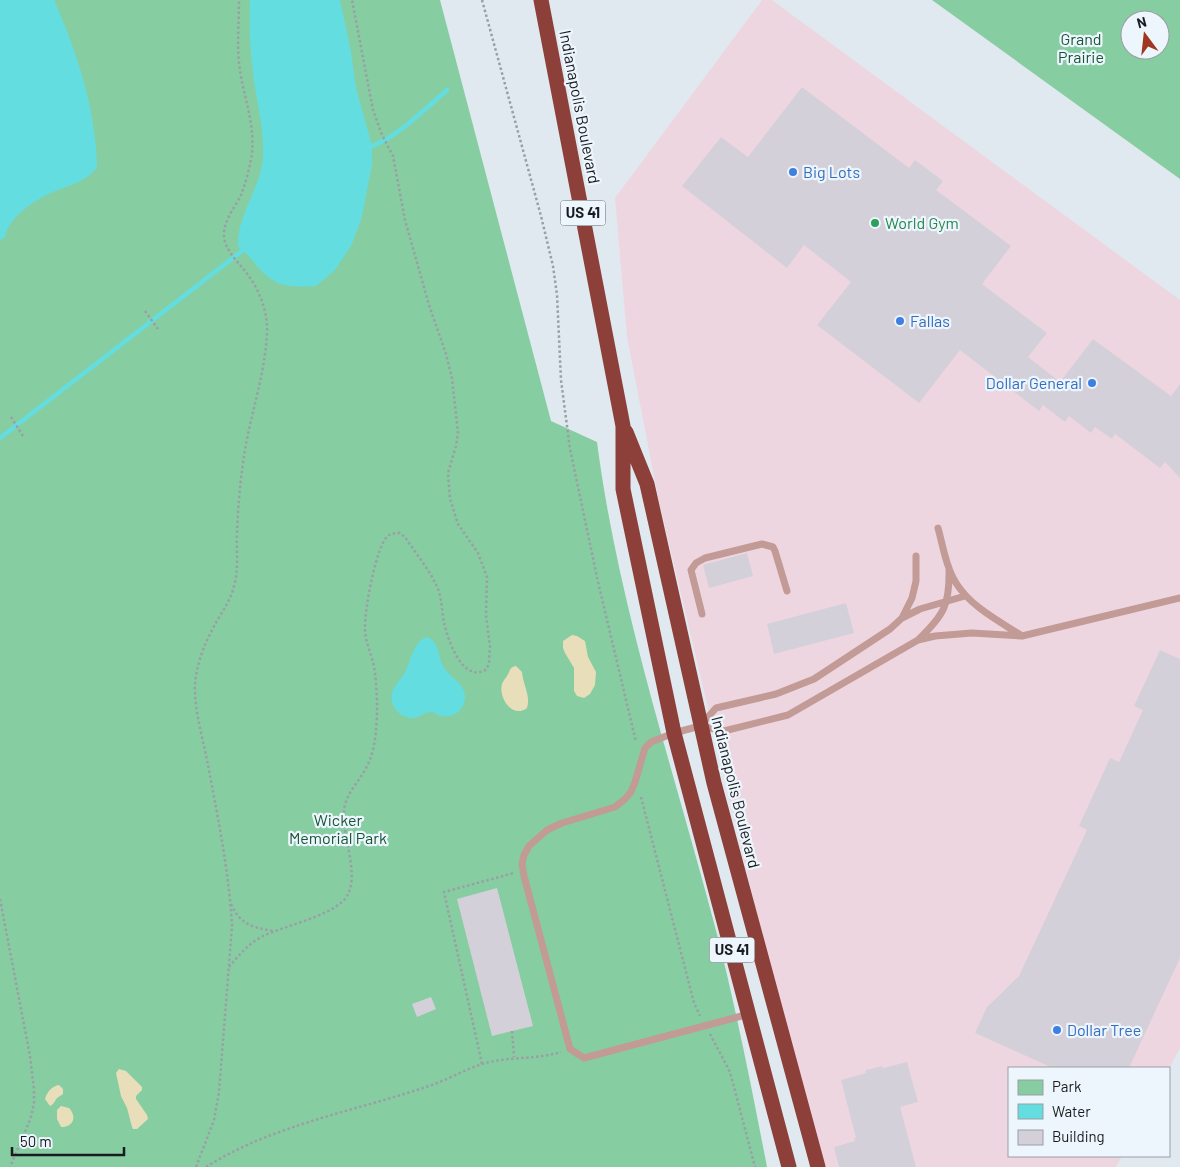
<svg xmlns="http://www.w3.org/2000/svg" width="1180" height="1167" font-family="Barlow,sans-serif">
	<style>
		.commercial { fill: #eed6e1 }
		.green { fill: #87cda2; fill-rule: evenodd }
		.sand { fill: #e8deb9 }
		.water { fill: #64dde0 }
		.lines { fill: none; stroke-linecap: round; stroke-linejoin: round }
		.stream { stroke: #64dde0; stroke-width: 4.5 }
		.building { fill: #d4d0d9 }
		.path { stroke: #99a0a5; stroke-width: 2.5; stroke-dasharray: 2.5 2.5; stroke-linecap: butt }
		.lane { stroke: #c29a96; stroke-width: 7 }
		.highway { stroke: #8d3f3a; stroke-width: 15 }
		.shop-dot { fill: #3f7fe0; stroke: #eef6fd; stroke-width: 2 }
		.leisure-dot { fill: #2e9e5b; stroke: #eef6fd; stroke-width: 2 }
		.labels { text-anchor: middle; stroke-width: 4.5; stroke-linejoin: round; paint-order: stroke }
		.shield { fill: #eef6fd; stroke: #595d61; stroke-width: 1 }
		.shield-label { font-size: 15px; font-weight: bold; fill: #191c1e }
		.park-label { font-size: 16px; fill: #175535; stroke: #eef6fd }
		.street-label { font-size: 16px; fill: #191c1e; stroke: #eef6fd }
		.shop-label { font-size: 16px; fill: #366cbe; stroke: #eef6fd; text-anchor: start }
		.leisure-label { font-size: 16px; fill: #27864d; stroke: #eef6fd; text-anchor: start }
	</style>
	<rect width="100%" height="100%" fill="#e0e9f0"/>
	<path class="commercial" d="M 762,0 L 772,0 L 1180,300 L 1180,1048 L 1169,1069 L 1009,1068 L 1009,1156 L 1122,1156 L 1116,1167 L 825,1167 L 767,957 L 658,497 L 627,337 L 615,198 Z"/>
	<path class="green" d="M 0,0 L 440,0 L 551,421 L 597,442 C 619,611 675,773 718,938 C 737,1013 752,1090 767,1167 L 0,1167 Z
		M 932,0 L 1180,0 L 1180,179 ZM 1130,20 L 1160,20 L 1160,50 L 1130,50 Z"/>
	<path class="sand" d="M 572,635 L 577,636 L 585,641 L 588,657 L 596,672 L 595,685 L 590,694 L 584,698 L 577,696 L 574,691 L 574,668 L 565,653 L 563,648 L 563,641 Z
		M 516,666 L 522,672 C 523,685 531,696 527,708 C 513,719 498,698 502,684 C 503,680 507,677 508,674 C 511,669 510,667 516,666 Z
		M 119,1069 L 126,1071 L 142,1087 L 142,1090 L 136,1096 L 136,1099 L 147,1115 L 148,1119 L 137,1129 L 133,1129 L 132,1127 L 127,1108 L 121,1096 L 116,1073 Z
		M 59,1085 L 63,1089 L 63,1094 L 57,1098 L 53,1104 L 50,1106 L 45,1099 C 47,1092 52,1086 59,1085 Z
		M 61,1106 L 69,1108 C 77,1116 74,1127 61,1127 L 57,1119 L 57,1110 Z"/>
	<path class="water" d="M 0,0 L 54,0 C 77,52 96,110 97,167 C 86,182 70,185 53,192 C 34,201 10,215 5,237 L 0,240 Z
		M 250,0 L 340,0 L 351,52 L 356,88 L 372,146 L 372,165 L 361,220 L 351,246 L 335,270 L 316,286 C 284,288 272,286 252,260 C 248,254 242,251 238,246 C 237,213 263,186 263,154 C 264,126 256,100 253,73 C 250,49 249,24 250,0 Z
		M 428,637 C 441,644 437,658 445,669 C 450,676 459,681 463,689 C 470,703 458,718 443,716 C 438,716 436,713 432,712 C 426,711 420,717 414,718 C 401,719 389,707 392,693 C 394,686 400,680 404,674 C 411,662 413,640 428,637 Z"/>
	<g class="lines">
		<path class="stream" d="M 372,146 C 396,138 426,108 447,90
			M 0,438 L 242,251"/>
	</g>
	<path class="building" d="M 802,87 L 909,168 L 915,160 L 943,181 L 936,190 L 1011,246 L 982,284 L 1047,333 L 1028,357 L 1060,382 L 1093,339 L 1171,396 L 1180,384 L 1180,478 L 1165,462 L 1160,468 L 1115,434 L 1112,439 L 1095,427 L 1091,433 L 1069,416 L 1065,422 L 1043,405 L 1039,411 L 960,350 L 919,403 L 817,325 L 851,282 L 804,245 L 787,268 L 682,186 L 721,137 L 748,157 Z
		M 747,553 L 753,576 L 709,588 L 703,565 Z
		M 846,603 L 854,633 L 774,654 L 767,624 Z
		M 1160,650 L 1180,659 L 1180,958 L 1129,1068 L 1053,1068 L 975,1033 L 987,1007 L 1019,976 L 1087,830 L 1079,826 L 1110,758 L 1119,762 L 1143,710 L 1134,706 Z
		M 497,888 L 533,1026 L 492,1036 L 457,899 Z
		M 431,997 L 436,1009 L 417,1017 L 412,1004 Z
		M 907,1062 L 918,1102 L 900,1107 L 916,1167 L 839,1167 L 834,1147 L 855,1141 L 854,1138 L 856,1138 L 841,1080 L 866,1073 L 866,1070 L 882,1066 L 883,1068 Z"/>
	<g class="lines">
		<path class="path" d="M 482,0 L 541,216 L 553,266 L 557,295 L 561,380 L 570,449 L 598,582 L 636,742
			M 145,311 L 158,329
			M 11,417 L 23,436
			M 641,797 L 694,1003 L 700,1016
			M 0,899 L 30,1056 L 34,1090 L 34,1104 L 30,1120 L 10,1167
			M 231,904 C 240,925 254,928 274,931
			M 229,967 C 239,955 249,943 263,936 C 285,926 326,917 343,901 C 363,882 342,838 344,813 C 344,796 357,784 365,770 C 372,758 375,744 376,730 C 378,709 377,686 374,666 C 371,653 365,641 365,629 C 364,613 376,543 389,535 C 392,533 396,533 400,533 L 405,537 C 416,554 430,570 438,589 C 442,600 442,612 444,623 C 448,640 463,685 487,669 L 489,662 L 490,647 L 486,615 L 487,577 L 478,553 L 458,524 L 450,499 L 448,473 L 456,446 L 458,433 L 452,378 L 446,354 L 429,305 L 405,220 L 393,156 L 382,135 L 373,110 L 352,0
			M 512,1031 L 514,1057
			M 710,1034 L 730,1072 L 755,1167
			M 482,1064 L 444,892 L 514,873
			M 196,1167 L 214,1120 L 219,1092 L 232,926 C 229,872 218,818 208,765 C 203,739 194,710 195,684 C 197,661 206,640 217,621 C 224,609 231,599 234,586 C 239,569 236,551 237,533 C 238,508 240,482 244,456 C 250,416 265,375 267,333 C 268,313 260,291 248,275 C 239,262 224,251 224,234 C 224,220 235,207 241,195 C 246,182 250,167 252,153 C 255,121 242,93 239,63 C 237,42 239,21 239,0
			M 206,1167 C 271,1126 350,1112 423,1088 C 443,1082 462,1071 482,1064 C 508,1056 535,1060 561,1052"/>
		<path class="lane" d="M 938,528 C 943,546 946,567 956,583 C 971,607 999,621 1022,636
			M 702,614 L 691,570 L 696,563 L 705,558 L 762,544 L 773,547 L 775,551 L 787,591
			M 902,618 L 920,609 L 965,596
			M 918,640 L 935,636 L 972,633 L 1022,636 L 1180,598
			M 701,725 L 716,708 L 776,694 L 814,679 L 890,629 L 902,618 L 912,598 L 916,581 L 916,556
			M 749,1014 L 584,1058 L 570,1049 L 524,876 L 522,864 L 524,855 L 529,846 L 547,830 L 562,823 L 615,807 L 625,799 L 631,792 L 635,782 L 645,748 L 651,742 L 674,733 L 700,726 L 724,731 L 788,715 L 918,640 C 944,615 950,605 949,568"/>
		<path class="highway" d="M 541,0 L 623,426 L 623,489 L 674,733 L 789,1167
			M 626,432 L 647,484 L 714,783 L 818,1167"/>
	</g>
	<g class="shop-dot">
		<circle cx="793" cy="172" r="5"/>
		<circle cx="900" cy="321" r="5"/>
		<circle cx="1092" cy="383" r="5"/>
		<circle cx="1057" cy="1030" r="5"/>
	</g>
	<circle class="leisure-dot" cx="875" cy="223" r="5"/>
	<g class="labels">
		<g class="shield">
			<rect x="560.5" y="200.5" width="45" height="25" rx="4"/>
			<rect x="709.5" y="937.5" width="45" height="25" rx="4"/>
		</g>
		<g class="shield-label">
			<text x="583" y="218">US 41</text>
			<text x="732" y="955">US 41</text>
		</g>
		<g class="park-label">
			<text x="1081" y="45">Grand<tspan x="1081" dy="18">Prairie</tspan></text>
			<text x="338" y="826">Wicker<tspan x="338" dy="18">Memorial Park</tspan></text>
		</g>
		<g class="street-label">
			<text transform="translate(580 107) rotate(79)" y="6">Indianapolis Boulevard</text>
			<text transform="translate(736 792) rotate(76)" y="6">Indianapolis Boulevard</text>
		</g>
		<g class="shop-label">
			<text x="803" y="178">Big Lots</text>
			<text x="910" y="327">Fallas</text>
			<text x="1082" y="389" text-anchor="end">Dollar General</text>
			<text x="1067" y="1036">Dollar Tree</text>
		</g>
		<g class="leisure-label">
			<text x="885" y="229">World Gym</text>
		</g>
	</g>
	<rect x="1008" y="1067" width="162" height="90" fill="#eef6fd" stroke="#999fa4"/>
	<rect x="1018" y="1080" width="25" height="15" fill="#87cda2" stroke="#999fa4"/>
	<text x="1052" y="1092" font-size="15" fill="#191c1e">Park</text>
	<rect x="1018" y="1104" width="25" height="15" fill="#64dde0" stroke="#999fa4"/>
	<text x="1052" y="1117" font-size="15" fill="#191c1e">Water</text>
	<rect x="1018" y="1130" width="25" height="15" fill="#d4d0d9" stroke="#999fa4"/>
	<text x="1052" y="1142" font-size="15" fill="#191c1e">Building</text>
	<g transform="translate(1145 35) rotate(345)"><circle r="24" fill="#eef6fd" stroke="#999fa4"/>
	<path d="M0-4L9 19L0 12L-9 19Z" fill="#a03721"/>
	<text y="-8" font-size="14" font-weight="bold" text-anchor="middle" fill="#191c1e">N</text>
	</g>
	<path d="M12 1147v8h112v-8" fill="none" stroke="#191c1e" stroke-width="2.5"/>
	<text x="20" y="1147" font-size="15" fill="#191c1e" stroke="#eef6fd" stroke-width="4" paint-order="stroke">50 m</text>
</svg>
